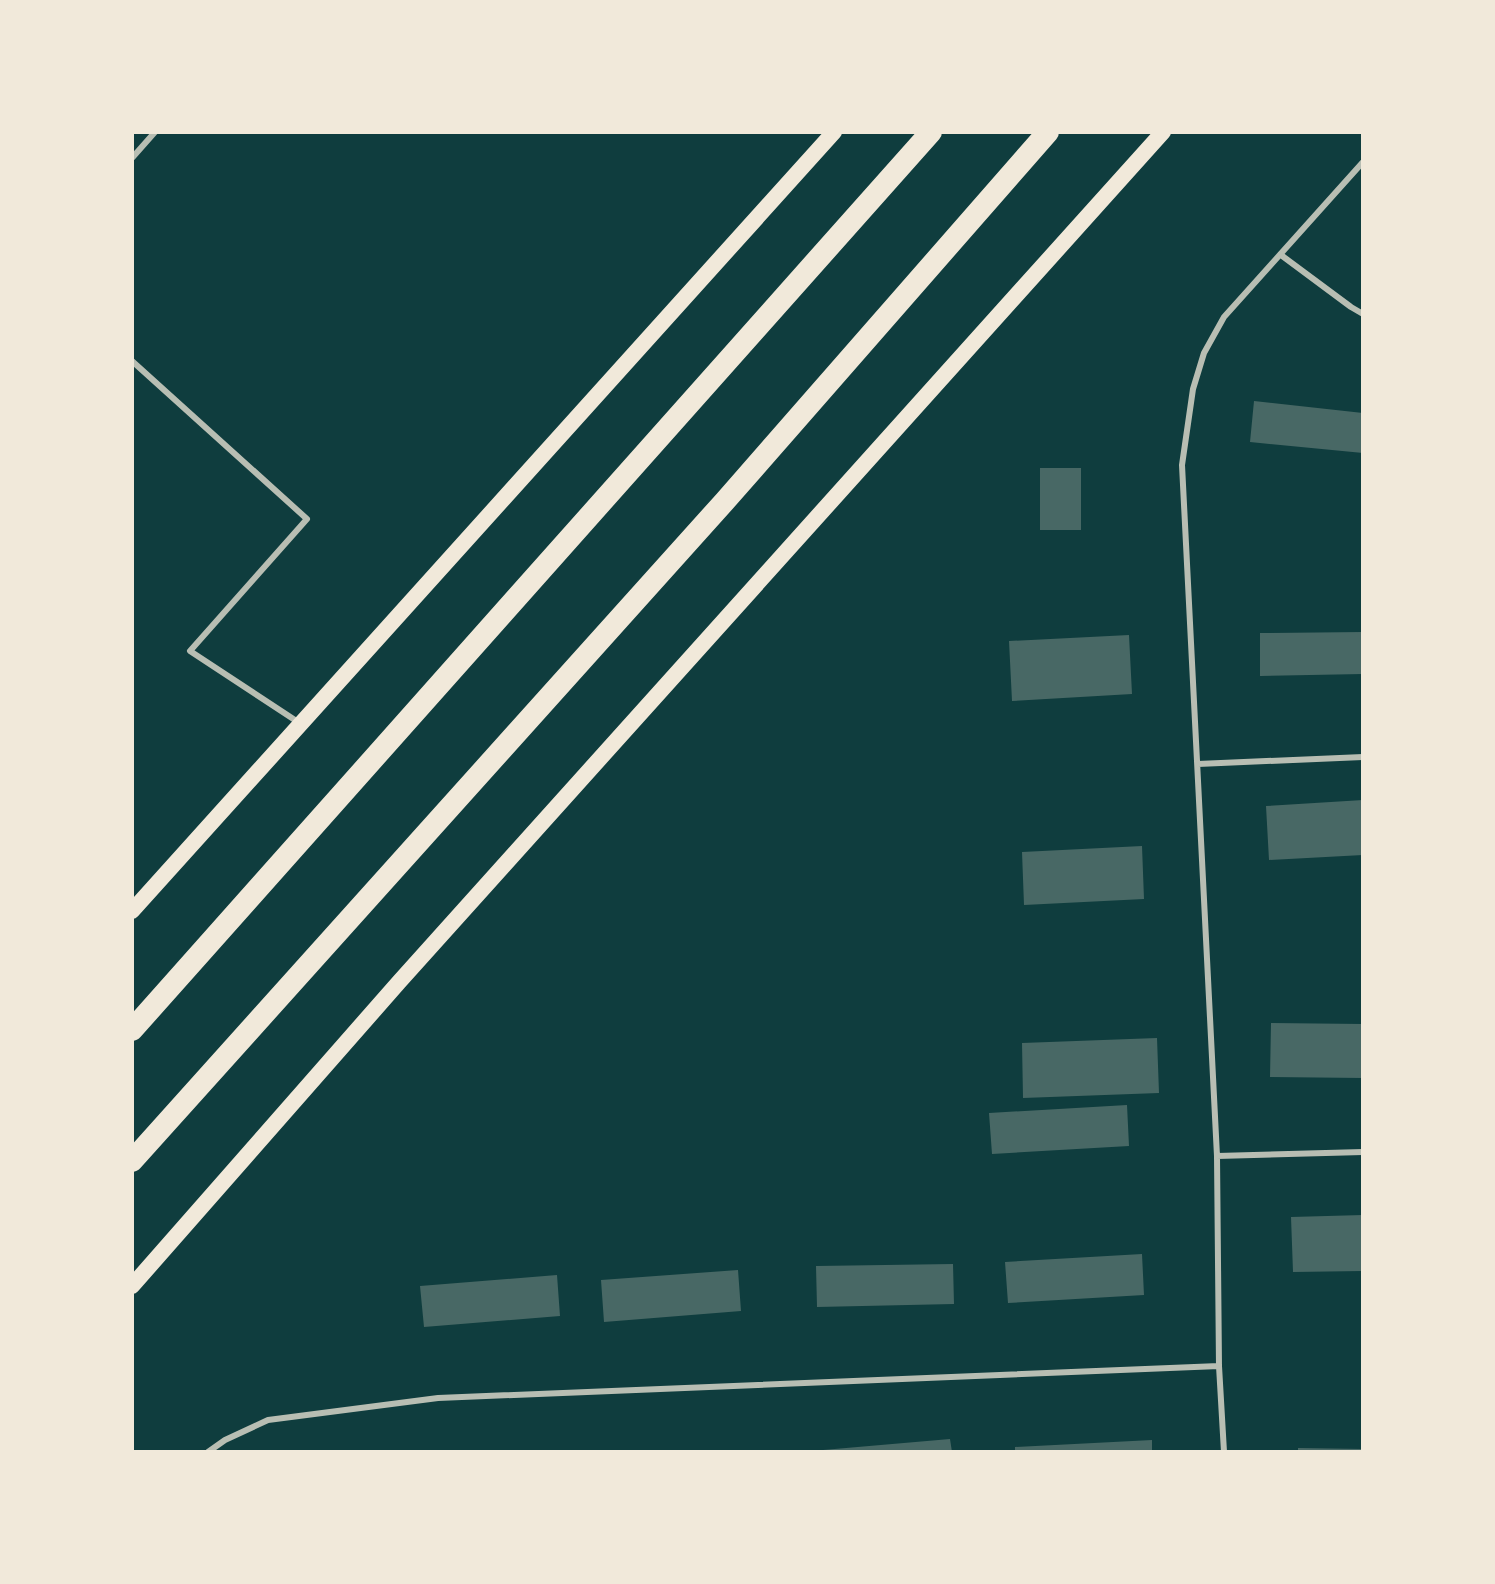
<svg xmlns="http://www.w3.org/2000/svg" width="1495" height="1584" font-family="Mulish,sans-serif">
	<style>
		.building { fill: #486865 }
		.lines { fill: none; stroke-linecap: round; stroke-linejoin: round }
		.service { stroke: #b8beb3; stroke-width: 6 }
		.secondary { stroke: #f1e9da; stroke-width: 16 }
		.trunk { stroke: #f1e9da; stroke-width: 22 }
	</style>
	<rect width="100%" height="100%" fill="#0f3d3e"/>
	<path class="building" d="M 1254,401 L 1363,413 L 1363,453 L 1250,442 Z
		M 1040,468 L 1081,468 L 1081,530 L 1040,530 Z
		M 1363,632 L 1363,674 L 1260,676 L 1260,633 Z
		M 1129,635 L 1132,694 L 1012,701 L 1009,641 Z
		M 1363,800 L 1363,855 L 1269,860 L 1266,806 Z
		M 1142,846 L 1144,899 L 1024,905 L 1022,852 Z
		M 1271,1023 L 1363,1024 L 1363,1078 L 1270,1077 Z
		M 1157,1038 L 1159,1093 L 1023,1098 L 1022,1043 Z
		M 1127,1105 L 1129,1146 L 992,1154 L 989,1113 Z
		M 1363,1215 L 1363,1271 L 1293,1272 L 1291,1217 Z
		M 1142,1254 L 1144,1295 L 1008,1303 L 1005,1262 Z
		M 953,1264 L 954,1304 L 817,1307 L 816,1266 Z
		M 738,1270 L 741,1311 L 604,1322 L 601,1280 Z
		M 557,1275 L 560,1316 L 424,1327 L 420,1286 Z
		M 950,1439 L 952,1452 L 823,1452 L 823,1450 Z
		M 1152,1440 L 1152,1452 L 1015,1452 L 1015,1447 Z
		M 1298,1448 L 1363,1449 L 1363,1452 L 1298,1452 Z"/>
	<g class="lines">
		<path class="service" d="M 132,158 L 155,132
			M 1281,255 L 1351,307 L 1363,314
			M 132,361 L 307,519 L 190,651 L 301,724
			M 1198,764 L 1363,757
			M 1217,1156 L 1363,1152
			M 208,1452 L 225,1440 L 268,1420 L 438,1398 L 1219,1366
			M 1224,1452 L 1219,1366 L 1217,1156 L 1182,465 L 1193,389 L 1204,353 L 1224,317 L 1363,162"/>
		<path class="secondary" d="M 132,911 L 834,132
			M 132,1286 L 399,982 L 1163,132"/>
		<path class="trunk" d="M 132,1030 L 931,132
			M 132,1161 L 725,501 L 1048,132"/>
	</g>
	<rect width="1495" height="1584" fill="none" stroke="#f1e9da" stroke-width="268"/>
</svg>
